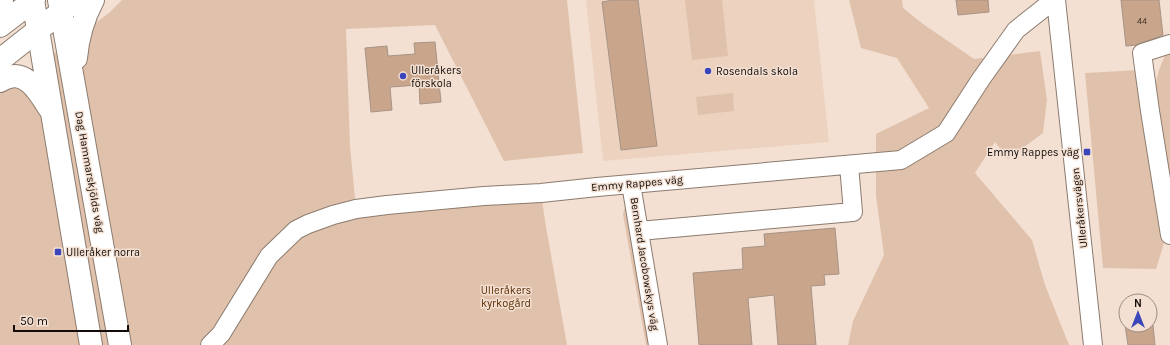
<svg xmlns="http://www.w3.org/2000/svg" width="1170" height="345" font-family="Karla,sans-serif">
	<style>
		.built { fill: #ecd2bf }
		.green { fill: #e0c2ac }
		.building { fill: #c9a58b; stroke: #a69487 }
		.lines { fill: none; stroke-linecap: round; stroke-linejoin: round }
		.minor-casing { stroke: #8c7b6e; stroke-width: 20 }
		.secondary-casing { stroke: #8c7b6e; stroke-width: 24 }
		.minor { stroke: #fff; stroke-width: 18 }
		.secondary { stroke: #fff; stroke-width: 22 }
		.poi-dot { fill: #3b46ba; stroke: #f3e0d2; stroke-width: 1.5 }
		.labels { text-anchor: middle; stroke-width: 3; stroke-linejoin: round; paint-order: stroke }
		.number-label { font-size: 9px; fill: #403229 }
		.poi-label { font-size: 11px; fill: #130c08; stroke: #f3e0d2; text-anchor: start }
		.street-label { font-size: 11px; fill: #130c08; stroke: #f3e0d2 }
		.park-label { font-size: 11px; fill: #5a2c00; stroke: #f3e0d2 }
	</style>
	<rect width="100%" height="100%" fill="#f3e0d2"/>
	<path class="built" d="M 586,0 L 814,0 L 829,142 L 603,161 Z"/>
	<path class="green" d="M 122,0 L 567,0 L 583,153 L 504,161 L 435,25 L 346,29 L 350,146 L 356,209 L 541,193 L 546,227 L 567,345 L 0,345 L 0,93 L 109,13 Z
		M 685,0 L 722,0 L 728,56 L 692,60 Z
		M 849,0 L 902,0 L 903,8 L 923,24 L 974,59 L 1040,51 L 1047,100 L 1043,133 L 1008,159 L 995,142 L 975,173 L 1032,240 L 1045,285 L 1069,345 L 848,345 L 853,321 L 884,255 L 876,196 L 876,134 L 929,108 L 897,58 L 861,48 Z
		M 1170,42 L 1170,184 L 1154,90 L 1159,70 Z
		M 1139,70 L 1165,240 L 1156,269 L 1103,268 L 1085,73 Z
		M 733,93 L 734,111 L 698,115 L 696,97 Z
		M 631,184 L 658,345 L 646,345 L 623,214 Z"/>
	<path class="building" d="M 613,0 L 638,0 L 657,146 L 621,150 L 602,2 Z
		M 956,0 L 988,0 L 989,12 L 958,15 Z
		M 1121,0 L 1159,0 L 1163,35 L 1136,45 L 1126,46 Z
		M 435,42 L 441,102 L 420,104 L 419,85 L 390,87 L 392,110 L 371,112 L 365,48 L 387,46 L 388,56 L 415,54 L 414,43 Z
		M 835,228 L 839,274 L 824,275 L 825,285 L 811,286 L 816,345 L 778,345 L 774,295 L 748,298 L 752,345 L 699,345 L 693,273 L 743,269 L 742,248 L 765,246 L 764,234 Z
		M 1125,325 L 1153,325 L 1155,345 L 1128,345 Z"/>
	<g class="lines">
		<g class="minor-casing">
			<path id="minor" d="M 1056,0 L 1093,345
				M 1170,44 L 1142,53 L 1150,111 L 1170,235
				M 631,184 L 658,345
				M 639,231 L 853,212 L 849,165
				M 210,345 L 221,334 L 269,256 L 296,230 L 308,224 L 333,215 L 356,209 L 387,205 L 484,196 L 541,193 L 597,187 L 901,160 L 946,133 L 981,79 L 1016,30 L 1054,0"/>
		</g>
		<g class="secondary-casing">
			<path id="secondary" d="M 33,0 L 91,345
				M 59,0 L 120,345
				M 0,5 L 2,0
				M 0,26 L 34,0
				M 76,58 C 78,36 83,19 93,0
				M 0,60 L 76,0
				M 0,81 C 24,66 38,90 49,108"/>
		</g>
		<use href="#minor" class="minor"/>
		<use href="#secondary" class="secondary"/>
	</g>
	<g class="poi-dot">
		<circle cx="708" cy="71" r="4"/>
		<circle cx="403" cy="76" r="4"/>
		<rect x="1083" y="148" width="8" height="8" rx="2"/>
		<rect x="54" y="248" width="8" height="8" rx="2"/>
	</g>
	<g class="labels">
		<g class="number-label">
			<text x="1142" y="24">44</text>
		</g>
		<g class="poi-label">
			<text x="411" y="74">Ulleråkers<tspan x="411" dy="13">förskola</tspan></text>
			<text x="716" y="75">Rosendals skola</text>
			<text x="1079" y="156" text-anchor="end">Emmy Rappes väg</text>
			<text x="66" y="256">Ulleråker norra</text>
		</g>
		<g class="street-label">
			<text transform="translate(90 172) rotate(80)" y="4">Dag Hammarskjölds väg</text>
			<text transform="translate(637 183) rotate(-5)" y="4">Emmy Rappes väg</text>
			<text transform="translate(1079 208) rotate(-96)" y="4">Ulleråkersvägen</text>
			<text transform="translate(645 264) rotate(81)" y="4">Bernhard Jacobowskys väg</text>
		</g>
		<g class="park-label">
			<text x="506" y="294">Ulleråkers<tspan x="506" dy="13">kyrkogård</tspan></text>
		</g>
	</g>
	<g transform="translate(1138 313)"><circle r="19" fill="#f3e0d2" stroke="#998b81"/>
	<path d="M0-3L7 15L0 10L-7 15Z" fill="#3b46ba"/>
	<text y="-6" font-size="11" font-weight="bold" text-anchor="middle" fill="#130c08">N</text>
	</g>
	<path d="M14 325v6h114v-6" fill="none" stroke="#130c08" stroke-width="2"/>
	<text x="20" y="325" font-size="12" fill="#130c08" stroke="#f3e0d2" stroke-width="3" paint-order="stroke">50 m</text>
</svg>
